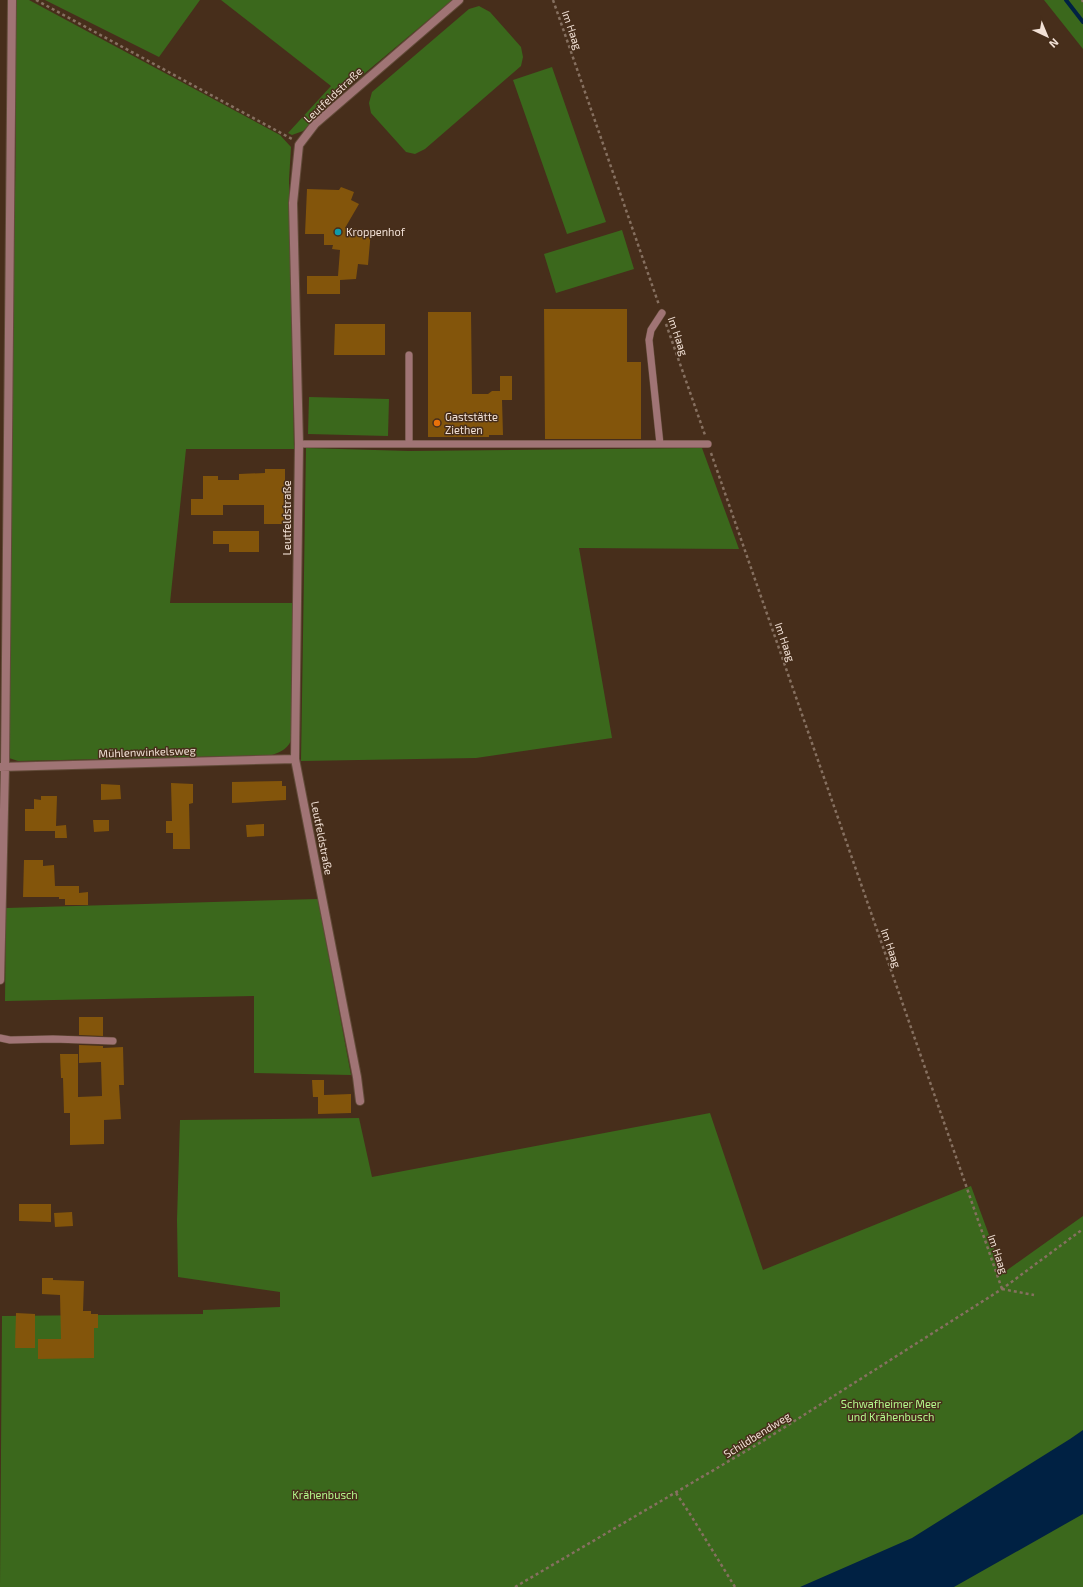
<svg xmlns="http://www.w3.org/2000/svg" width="1083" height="1587" font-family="'Exo 2',sans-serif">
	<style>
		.green { fill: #3b681c }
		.water { fill: #002143 }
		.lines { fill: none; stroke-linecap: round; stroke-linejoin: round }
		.stream { stroke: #002143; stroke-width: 4 }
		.building { fill: #83550b }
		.service-casing { stroke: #624b39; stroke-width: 8 }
		.minor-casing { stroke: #624b39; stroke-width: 10 }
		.path { stroke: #867060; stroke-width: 2.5; stroke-dasharray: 3 3; stroke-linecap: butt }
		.service { stroke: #a07475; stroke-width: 7 }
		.minor { stroke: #a07475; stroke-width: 8 }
		.culture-dot { fill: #0f9aa8; stroke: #472e1b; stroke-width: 1.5 }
		.food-dot { fill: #e8710a; stroke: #472e1b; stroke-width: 1.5 }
		.labels { text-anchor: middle; stroke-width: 3; stroke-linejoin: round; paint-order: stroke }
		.street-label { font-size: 11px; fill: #f2e1d6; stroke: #472e1b }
		.poi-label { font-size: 11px; fill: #f2e1d6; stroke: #472e1b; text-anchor: start }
		.park-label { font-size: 11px; fill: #b4f98c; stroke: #472e1b }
	</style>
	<rect width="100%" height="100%" fill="#472e1b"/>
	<path class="green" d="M 15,0 L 29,0 L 280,135 L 291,147 L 289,180 L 294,449 L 186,449 L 170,603 L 293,603 L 292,738 C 289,748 281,752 272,755 L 18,761 L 9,758 L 7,755 L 10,675 L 10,456 L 16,141 Z
		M 45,0 L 200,0 L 159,57 Z
		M 221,0 L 452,0 L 340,94 L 303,131 L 292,135 L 288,133 L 331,86 Z
		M 1044,0 L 1083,0 L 1083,49 Z
		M 479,6 L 490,12 L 521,47 L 523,57 L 521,66 L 425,149 L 415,154 L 406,152 L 371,113 L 369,103 L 372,92 L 469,9 Z
		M 552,67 L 606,222 L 567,234 L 513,80 Z
		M 622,230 L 634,269 L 556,293 L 544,254 Z
		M 309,397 L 389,399 L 388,436 L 308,434 Z
		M 306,448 L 409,451 L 702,448 L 739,549 L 579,548 L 612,738 L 476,758 L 301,761 Z
		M 318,899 L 351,1075 L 254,1073 L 254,996 L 5,1001 L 6,908 Z
		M 710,1113 L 763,1270 L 971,1186 L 1003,1273 L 1083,1216 L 1083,1587 L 0,1587 L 2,1316 L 203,1314 L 203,1310 L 280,1307 L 280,1292 L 178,1277 L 177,1220 L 180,1120 L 359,1118 L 372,1177 Z"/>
	<path class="water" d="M 1083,1430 L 1083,1514 L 954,1587 L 800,1587 L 912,1538 L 1070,1439 Z"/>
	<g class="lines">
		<path class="stream" d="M 1066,0 L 1083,22"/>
	</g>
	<path class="building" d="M 341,187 L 354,192 L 351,200 L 359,204 L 345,228 L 371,230 L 368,265 L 358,264 L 356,279 L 340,280 L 340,294 L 307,294 L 307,276 L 338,276 L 340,250 L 332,249 L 333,245 L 324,245 L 324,234 L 305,234 L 307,189 L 339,190 Z
		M 544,309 L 627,309 L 627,362 L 641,362 L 641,439 L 545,439 Z
		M 428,312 L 471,312 L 472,394 L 488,394 L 492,391 L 500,391 L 500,376 L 512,376 L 512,400 L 502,400 L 503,435 L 489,435 L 489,437 L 428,437 Z
		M 335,324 L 385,324 L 385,355 L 334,355 Z
		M 265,469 L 285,469 L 285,524 L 264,524 L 264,505 L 223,505 L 223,515 L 191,515 L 191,499 L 203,499 L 203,476 L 218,476 L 218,480 L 239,480 L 239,474 L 265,473 Z
		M 213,531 L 259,531 L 259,552 L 229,552 L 229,544 L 213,544 Z
		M 282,781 L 282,786 L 286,786 L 286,800 L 232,803 L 232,782 Z
		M 171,783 L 193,784 L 193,803 L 189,804 L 190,849 L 173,849 L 173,833 L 166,833 L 166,821 L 172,821 Z
		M 101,784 L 120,785 L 121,799 L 101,800 Z
		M 41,796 L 57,796 L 56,826 L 66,825 L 67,838 L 55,838 L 55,831 L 25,831 L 25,809 L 34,809 L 34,799 L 41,800 Z
		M 93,820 L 109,820 L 109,831 L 94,832 Z
		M 264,824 L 264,836 L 247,837 L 246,825 Z
		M 24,860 L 43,860 L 43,866 L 54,865 L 55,886 L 79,886 L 79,893 L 88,892 L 88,905 L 65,905 L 65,899 L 59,899 L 59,897 L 23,897 Z
		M 79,1017 L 103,1017 L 103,1036 L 79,1035 Z
		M 79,1045 L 103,1046 L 103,1048 L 123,1047 L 124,1085 L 119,1085 L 121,1119 L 104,1120 L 104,1144 L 70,1145 L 70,1113 L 64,1113 L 63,1078 L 61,1078 L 60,1054 L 78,1054 L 78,1097 L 102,1096 L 101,1062 L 79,1063 Z
		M 312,1080 L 324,1080 L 324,1095 L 351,1094 L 351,1113 L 318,1114 L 318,1097 L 313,1097 Z
		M 19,1204 L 51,1204 L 51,1222 L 19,1221 Z
		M 72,1212 L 73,1226 L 55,1227 L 54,1213 Z
		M 42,1278 L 53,1278 L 53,1280 L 84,1281 L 83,1311 L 91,1311 L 91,1314 L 98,1314 L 98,1328 L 94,1328 L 94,1358 L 38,1359 L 38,1339 L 61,1339 L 60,1295 L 42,1294 Z
		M 16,1313 L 35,1314 L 35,1348 L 15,1348 Z"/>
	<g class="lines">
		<g class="service-casing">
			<path id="service" d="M 299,444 L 409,444 L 409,355
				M 409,444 L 708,444
				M 660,444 L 649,340 L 651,330 L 662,313
				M 0,1038 L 10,1040 L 53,1039 L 113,1041"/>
		</g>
		<g class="minor-casing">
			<path id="minor" d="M 0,767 L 295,759
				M 0,980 L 5,767 L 12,0
				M 360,1101 L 357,1077 L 295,759 L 299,444 L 293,203 L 299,145 L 315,124 L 459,0"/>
		</g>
		<path class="path" d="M 36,0 L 292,139
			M 553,0 L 659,305
			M 1082,0 L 1083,2
			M 666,324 L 705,435
			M 711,453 L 1002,1289
			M 1002,1289 L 1034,1295
			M 676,1493 L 690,1514 L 735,1587
			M 515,1587 L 763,1441 L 1002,1289 L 1083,1229"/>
		<use href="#service" class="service"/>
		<use href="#minor" class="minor"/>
	</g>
	<circle class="culture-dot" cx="338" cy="232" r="4"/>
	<circle class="food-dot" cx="437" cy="423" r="4"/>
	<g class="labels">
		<g class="street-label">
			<text transform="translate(572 30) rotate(71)" y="4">Im Haag</text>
			<text transform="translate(333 95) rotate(-43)" y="4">Leutfeldstraße</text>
			<text transform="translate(678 336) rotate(71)" y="4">Im Haag</text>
			<text transform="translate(287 518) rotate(-90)" y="4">Leutfeldstraße</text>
			<text transform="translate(785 642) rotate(71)" y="4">Im Haag</text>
			<text transform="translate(147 752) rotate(-2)" y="4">Mühlenwinkelsweg</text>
			<text transform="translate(322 838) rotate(79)" y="4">Leutfeldstraße</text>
			<text transform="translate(891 948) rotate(71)" y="4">Im Haag</text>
			<text transform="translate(998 1254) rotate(71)" y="4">Im Haag</text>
			<text transform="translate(757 1435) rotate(-32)" y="4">Schildbendweg</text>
		</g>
		<g class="poi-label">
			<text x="346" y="236">Kroppenhof</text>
			<text x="445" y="421">Gaststätte<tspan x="445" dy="13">Ziethen</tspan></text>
		</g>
		<g class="park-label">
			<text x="891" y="1408">Schwafheimer Meer<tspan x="891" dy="13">und Krähenbusch</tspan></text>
			<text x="325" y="1499">Krähenbusch</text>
		</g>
	</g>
	<g transform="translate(1047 36) rotate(136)" stroke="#472e1b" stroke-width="3" paint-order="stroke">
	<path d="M0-3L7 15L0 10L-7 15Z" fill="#f2e1d6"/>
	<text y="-6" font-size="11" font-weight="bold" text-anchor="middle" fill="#f2e1d6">N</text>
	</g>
</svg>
